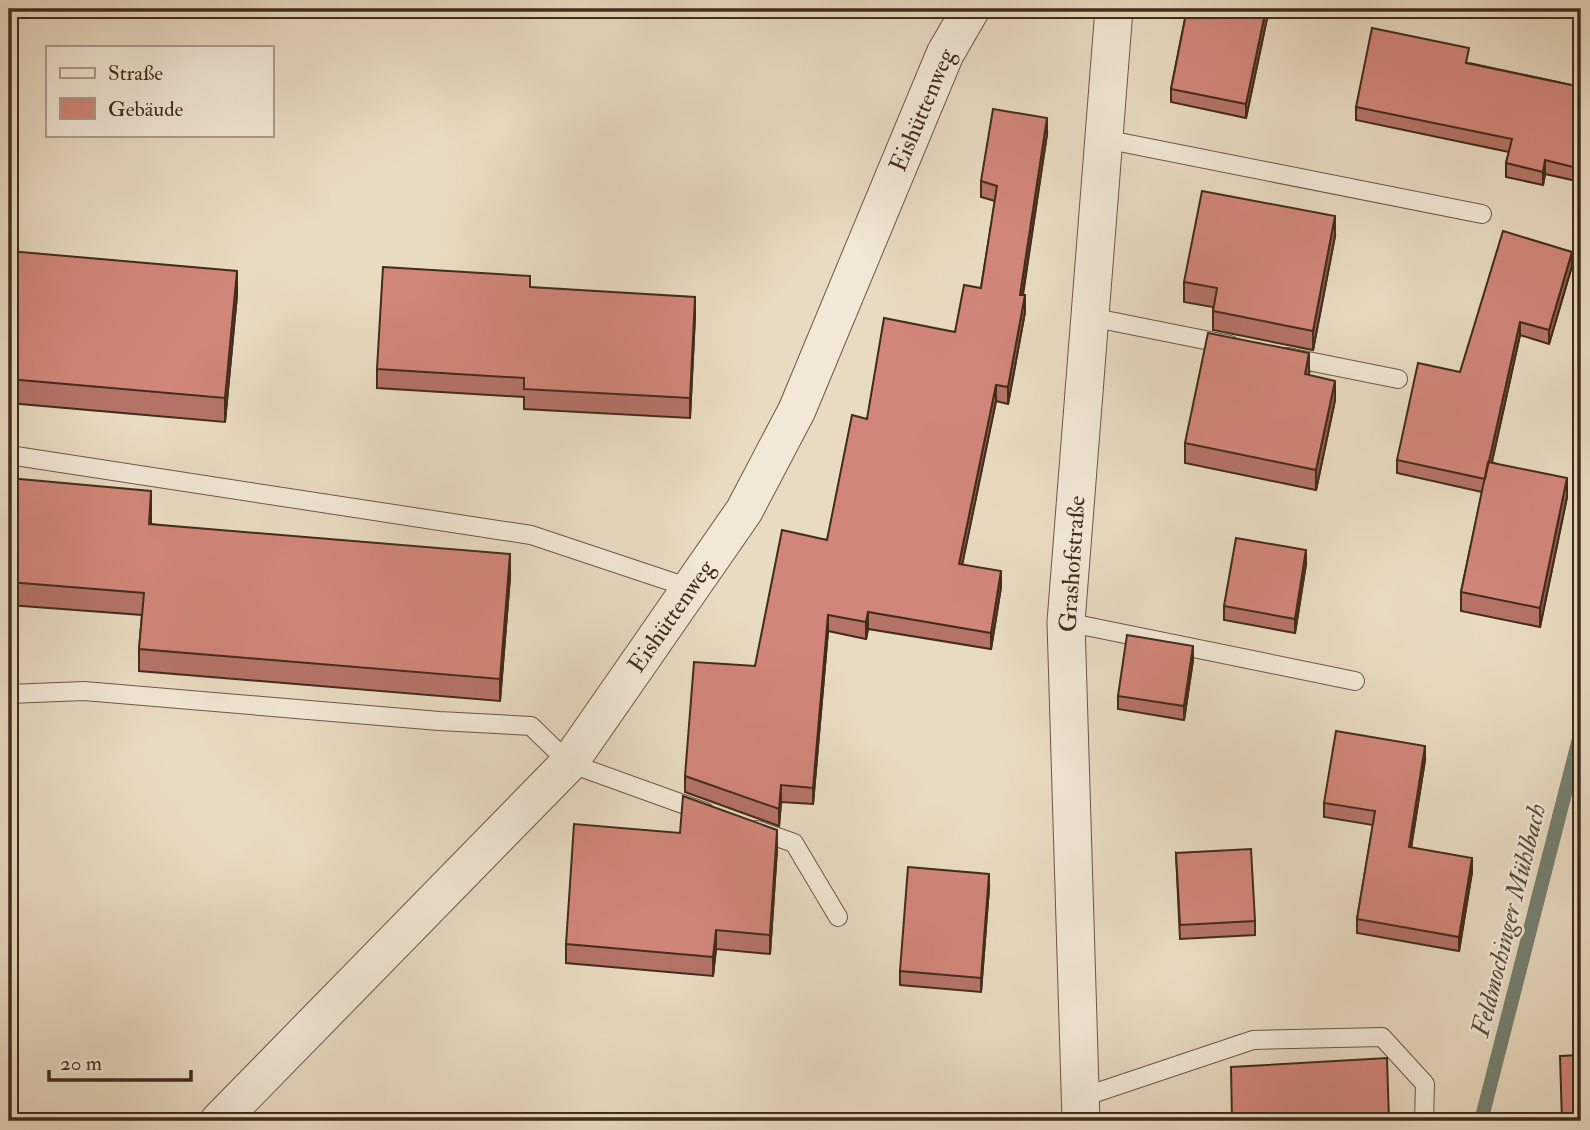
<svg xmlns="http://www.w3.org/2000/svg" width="1590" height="1130" font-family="'IM FELL Double Pica',serif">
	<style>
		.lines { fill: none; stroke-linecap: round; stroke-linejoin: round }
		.stream { stroke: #768273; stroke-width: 14 }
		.service-casing { stroke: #6c5845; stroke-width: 20 }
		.minor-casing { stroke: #6c5845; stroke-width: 39 }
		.service { stroke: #f1e8d7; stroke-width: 18 }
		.minor { stroke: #f1e8d7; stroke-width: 37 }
		.wall { fill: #b57368; stroke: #422c1b; stroke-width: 2 }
		.shaded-wall { fill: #935e55; stroke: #422c1b; stroke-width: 2 }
		.building { fill: #d28679; stroke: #422c1b; stroke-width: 2 }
		.labels { text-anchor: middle; stroke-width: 5; stroke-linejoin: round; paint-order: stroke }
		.street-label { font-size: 24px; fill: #422c1b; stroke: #f1e8d7 }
		.water-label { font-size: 26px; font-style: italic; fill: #585040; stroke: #f1e8d7 }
	</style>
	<rect width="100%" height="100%" fill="#e9dbc2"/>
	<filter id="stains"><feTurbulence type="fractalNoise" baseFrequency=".00286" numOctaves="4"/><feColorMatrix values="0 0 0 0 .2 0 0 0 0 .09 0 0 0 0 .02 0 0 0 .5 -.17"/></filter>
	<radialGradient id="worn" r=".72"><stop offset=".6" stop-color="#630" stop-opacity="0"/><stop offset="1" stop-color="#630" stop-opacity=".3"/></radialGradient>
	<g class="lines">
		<path class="stream" d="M 1481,1121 L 1581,731"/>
		<g class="service-casing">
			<path id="service" d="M 1104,139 L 1482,214
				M 1090,317 L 1230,345
				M 1288,357 L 1398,379
				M 9,455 L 531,535 L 690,588
				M 1066,622 L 1355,681
				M 9,694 L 84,691 L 439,721 L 531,726 L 569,763 L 705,812
				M 757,830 L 794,843 L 838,917
				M 1080,1098 L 1253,1040 L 1382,1037 L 1425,1084 L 1424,1121"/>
		</g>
		<g class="minor-casing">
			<path id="minor" d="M 219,1121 L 569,763 L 744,511 L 797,410 L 945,54 L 971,9
				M 1081,1121 L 1066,622 L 1114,9"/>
		</g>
		<use href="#service" class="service"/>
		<use href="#minor" class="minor"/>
	</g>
	<path class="wall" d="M 1187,9 L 1269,9 L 1246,118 L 1171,102 L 1171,89 Z
		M 1469,63 L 1581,87 L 1581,182 L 1545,174 L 1543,185 L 1506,177 L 1506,163 L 1509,152 L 1356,120 L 1356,107 Z
		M 1047,134 L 1023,295 L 1025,312 L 1008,404 L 996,401 L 962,564 L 1001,587 L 991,649 L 868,629 L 866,639 L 828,631 L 813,804 L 781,802 L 779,826 L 685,792 L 685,776 L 755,666 L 827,540 L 867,419 L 955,332 L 981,288 L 995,201 L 981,197 L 981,181 Z
		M 1335,236 L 1313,350 L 1213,330 L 1213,307 L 1184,302 L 1184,282 Z
		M 9,251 L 237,295 L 225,422 L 9,403 Z
		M 1572,266 L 1549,344 L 1520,335 L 1492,462 L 1567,497 L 1540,627 L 1461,611 L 1461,592 L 1482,492 L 1397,473 L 1397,460 L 1460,372 Z
		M 530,287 L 695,316 L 690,418 L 524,409 L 524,397 L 377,388 L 377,369 Z
		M 1309,373 L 1308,375 L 1335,400 L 1316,490 L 1185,463 L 1185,443 Z
		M 9,478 L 151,514 L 151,524 L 510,577 L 500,701 L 139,671 L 139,649 L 142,615 L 9,605 Z
		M 1306,564 L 1295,633 L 1224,620 L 1224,606 Z
		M 1193,660 L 1184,720 L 1118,709 L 1118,696 Z
		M 1425,760 L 1411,847 L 1472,872 L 1459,951 L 1357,933 L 1357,919 L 1373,825 L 1324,817 L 1324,803 Z
		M 777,849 L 770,954 L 716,949 L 713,976 L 566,963 L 566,944 Z
		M 1176,853 L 1255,921 L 1255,935 L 1180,939 Z
		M 989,888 L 981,992 L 900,985 L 900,971 Z"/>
	<path class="shaded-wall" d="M 1266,9 L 1269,9 L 1246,118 L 1246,104 Z
		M 1047,118 L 1047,134 L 1020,311 L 1020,295 Z
		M 1545,160 L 1545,174 L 1543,185 L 1543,172 Z
		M 1335,216 L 1335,236 L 1313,350 L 1313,331 Z
		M 1572,252 L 1572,266 L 1549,344 L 1549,330 Z
		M 237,271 L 237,295 L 225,422 L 225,398 Z
		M 1025,295 L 1025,312 L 1008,404 L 1008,387 Z
		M 695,297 L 695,316 L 690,418 L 690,398 Z
		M 1520,322 L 1520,335 L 1485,492 L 1485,479 Z
		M 1309,353 L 1309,373 L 1305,394 L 1305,374 Z
		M 1335,381 L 1335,400 L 1316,490 L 1316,470 Z
		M 996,385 L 996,401 L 959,580 L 959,564 Z
		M 1567,478 L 1567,497 L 1540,627 L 1540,608 Z
		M 151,491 L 151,514 L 149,547 L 149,524 Z
		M 1306,550 L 1306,564 L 1295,633 L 1295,619 Z
		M 510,554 L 510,577 L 500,701 L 500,679 Z
		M 1001,571 L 1001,587 L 991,649 L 991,633 Z
		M 868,612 L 868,629 L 866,639 L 866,622 Z
		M 828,615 L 828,631 L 813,804 L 813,788 Z
		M 1193,646 L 1193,660 L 1184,720 L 1184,706 Z
		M 1425,746 L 1425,760 L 1409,861 L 1409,847 Z
		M 781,785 L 781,802 L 779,826 L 779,809 Z
		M 777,830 L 777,849 L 770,954 L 770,935 Z
		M 1472,858 L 1472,872 L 1459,951 L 1459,937 Z
		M 989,874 L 989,888 L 981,992 L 981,978 Z
		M 716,930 L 716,949 L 713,976 L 713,957 Z"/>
	<path class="building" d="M 1187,9 L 1266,9 L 1246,104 L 1171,89 Z
		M 1372,28 L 1469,48 L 1466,63 L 1581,87 L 1581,169 L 1545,160 L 1543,172 L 1506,163 L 1512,139 L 1356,107 Z
		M 993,109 L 1047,118 L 1020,295 L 1025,295 L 1008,387 L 996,385 L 959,564 L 1001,571 L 991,633 L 868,612 L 866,622 L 828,615 L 813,788 L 781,785 L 779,809 L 685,776 L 694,662 L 755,666 L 782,530 L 827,540 L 852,415 L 867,419 L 884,318 L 955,332 L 964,285 L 981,288 L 997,186 L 981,181 Z
		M 1202,191 L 1335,216 L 1313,331 L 1213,311 L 1217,288 L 1184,282 Z
		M 1503,231 L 1572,252 L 1549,330 L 1520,322 L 1485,479 L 1397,460 L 1418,363 L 1460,372 Z
		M 9,251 L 237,271 L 225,398 L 9,379 Z
		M 383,267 L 530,276 L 530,287 L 695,297 L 690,398 L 524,389 L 524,378 L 377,369 Z
		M 1208,333 L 1309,353 L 1305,374 L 1335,381 L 1316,470 L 1185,443 Z
		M 1488,462 L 1567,478 L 1540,608 L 1461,592 Z
		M 9,478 L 151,491 L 149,524 L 510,554 L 500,679 L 139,649 L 144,593 L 9,582 Z
		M 1236,538 L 1306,550 L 1295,619 L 1224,606 Z
		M 1127,635 L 1193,646 L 1184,706 L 1118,696 Z
		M 1336,731 L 1425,746 L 1409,847 L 1472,858 L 1459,937 L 1357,919 L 1375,811 L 1324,803 Z
		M 683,796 L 777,830 L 770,935 L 716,930 L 713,957 L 566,944 L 574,824 L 680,833 Z
		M 1251,849 L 1255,921 L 1180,925 L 1176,853 Z
		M 908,867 L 989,874 L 981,978 L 900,971 Z
		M 1581,1055 L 1581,1121 L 1562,1121 L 1560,1056 Z
		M 1387,1058 L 1389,1121 L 1232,1121 L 1231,1067 Z"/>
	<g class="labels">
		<g class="street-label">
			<text transform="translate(922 110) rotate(-67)" y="8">Eishüttenweg</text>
			<text transform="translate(1072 564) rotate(-86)" y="8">Grashofstraße</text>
			<text transform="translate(671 616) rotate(-55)" y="8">Eishüttenweg</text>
		</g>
		<g class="water-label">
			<text transform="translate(1508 920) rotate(-76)" y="9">Feldmochinger Mühlbach</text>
		</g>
	</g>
	<rect width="1590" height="1130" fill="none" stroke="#e9dbc2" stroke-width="35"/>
	<rect x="10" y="10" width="1569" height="1109" fill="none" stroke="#422c1b" stroke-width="3.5"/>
	<rect x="18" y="18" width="1555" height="1095" fill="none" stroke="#422c1b" stroke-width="2"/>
	<rect x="46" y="46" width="228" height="91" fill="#f1e8d7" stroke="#ab9d8c" stroke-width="2"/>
	<rect x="60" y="68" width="35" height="10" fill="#f1e8d7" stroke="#ab9d8c" stroke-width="2"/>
	<text x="108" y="80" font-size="21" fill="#422c1b">Straße</text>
	<rect x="60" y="98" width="35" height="21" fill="#d28679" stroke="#ab9d8c" stroke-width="2"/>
	<text x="108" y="116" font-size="21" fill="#422c1b">Gebäude</text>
	<path d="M49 1070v10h142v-10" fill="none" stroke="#422c1b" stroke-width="3.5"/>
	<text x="60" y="1070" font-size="21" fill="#422c1b" stroke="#f1e8d7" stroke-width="5" paint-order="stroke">20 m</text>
	<rect width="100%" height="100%" filter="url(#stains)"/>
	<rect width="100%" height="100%" fill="url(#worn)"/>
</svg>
